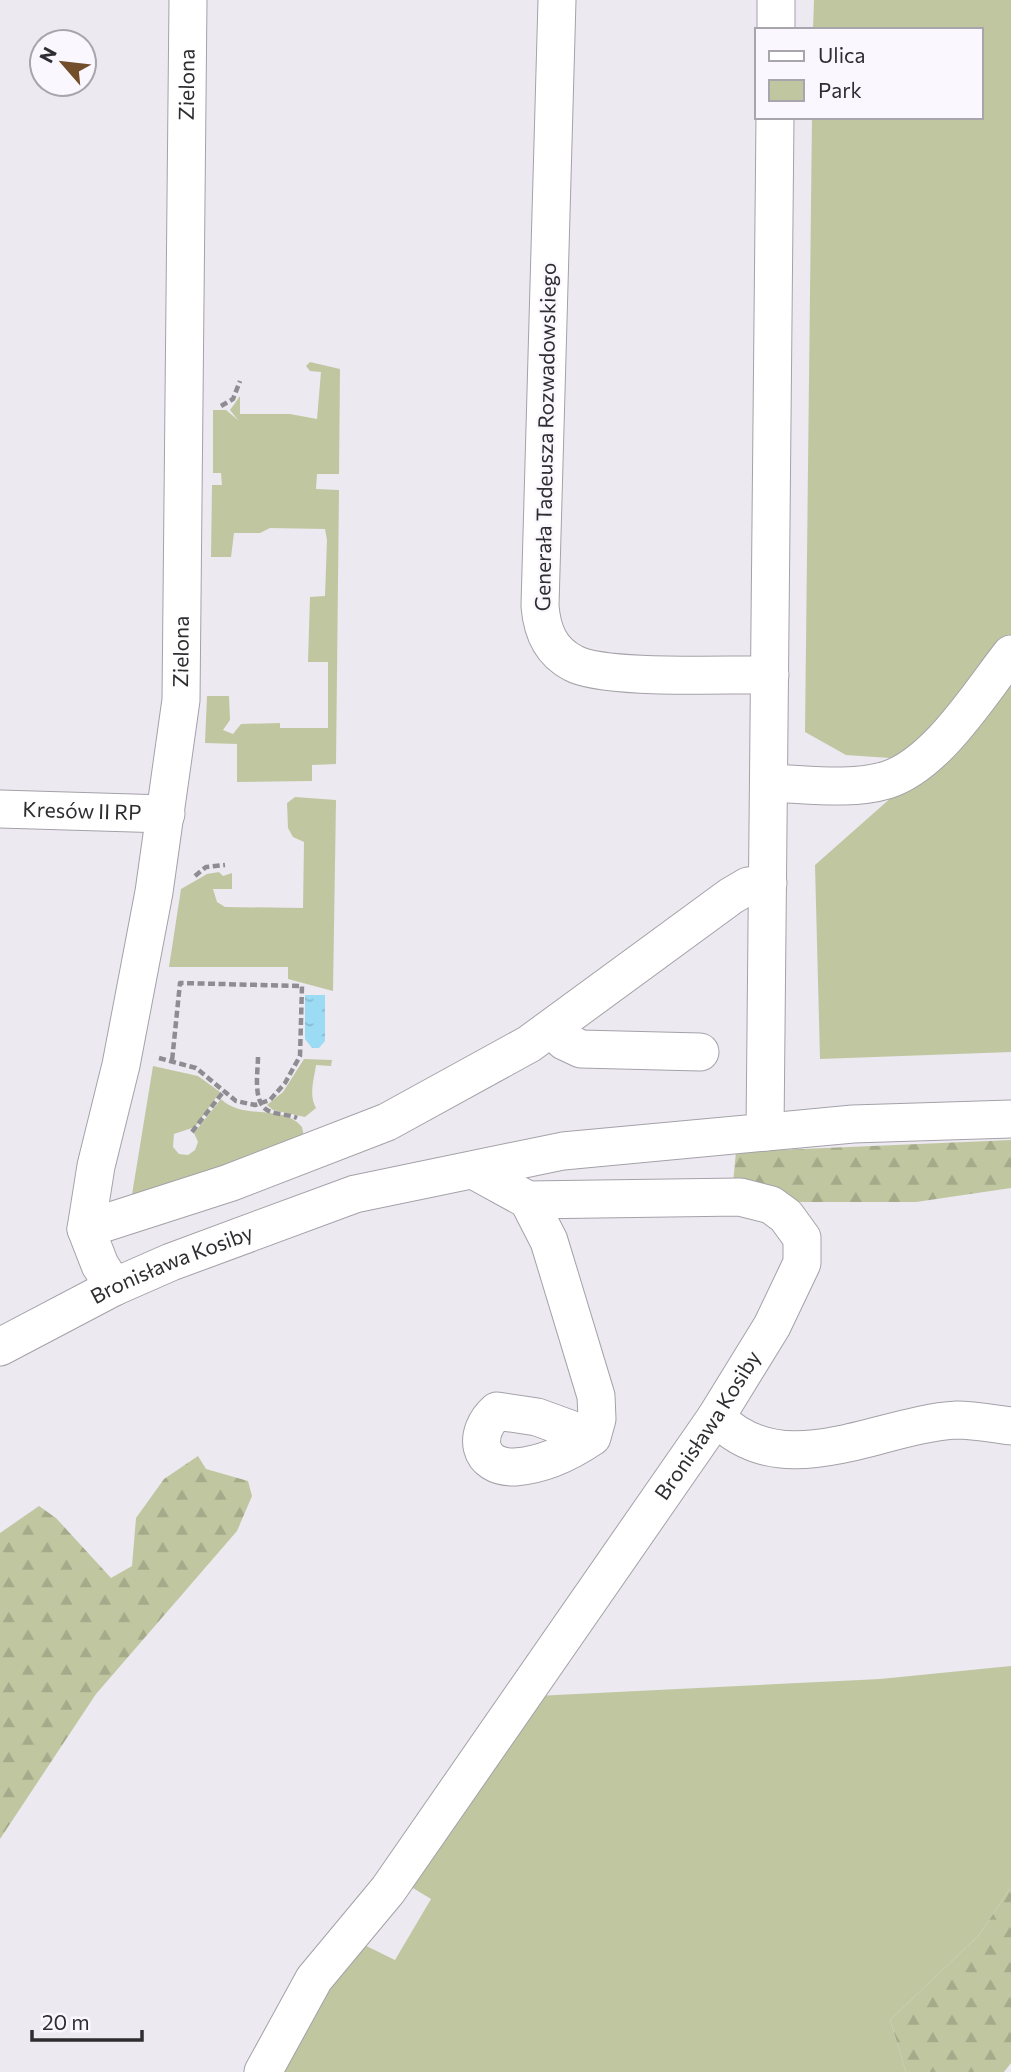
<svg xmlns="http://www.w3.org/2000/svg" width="1011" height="2072" font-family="Commissioner,sans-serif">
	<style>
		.green { fill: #c0c7a0 }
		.forest { fill: url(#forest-firs) }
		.water { fill: url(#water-ripples) }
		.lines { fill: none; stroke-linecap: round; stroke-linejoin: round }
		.minor-casing { stroke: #a4a1a8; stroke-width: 39 }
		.path { stroke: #8f8d92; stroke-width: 4.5; stroke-dasharray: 7 3.5; stroke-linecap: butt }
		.minor { stroke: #fff; stroke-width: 37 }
		.labels { text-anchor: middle; stroke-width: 5; stroke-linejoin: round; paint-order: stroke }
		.street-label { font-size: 21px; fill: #2e2d30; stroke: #faf7fe }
	</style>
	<defs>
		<pattern id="forest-firs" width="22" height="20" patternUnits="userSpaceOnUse" patternTransform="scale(1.75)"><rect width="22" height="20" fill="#c0c7a0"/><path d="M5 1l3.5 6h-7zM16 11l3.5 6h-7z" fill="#a5ab8a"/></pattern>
		<pattern id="water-ripples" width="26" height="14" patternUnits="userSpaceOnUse" patternTransform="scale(1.75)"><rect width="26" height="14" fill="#9cdbf4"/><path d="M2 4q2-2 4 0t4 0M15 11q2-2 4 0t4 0" fill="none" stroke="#87bcd2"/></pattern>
	</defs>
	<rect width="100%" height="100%" fill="#ece9f1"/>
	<path class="green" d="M 814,0 L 1011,0 L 1011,640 L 927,738 L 906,753 L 890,758 L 846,755 L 805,732 L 812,117 L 981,117 L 981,30 L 813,30 Z
		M 310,362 L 340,369 L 339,474 L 317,474 L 316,489 L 339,490 L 336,764 L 312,765 L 312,781 L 237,782 L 237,744 L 205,743 L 207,696 L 229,696 L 230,720 L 223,730 L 233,734 L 241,724 L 280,723 L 280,728 L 328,728 L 328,662 L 308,662 L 310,597 L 325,596 L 327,540 L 325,529 L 270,528 L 260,533 L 234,533 L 231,557 L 211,557 L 212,485 L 222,485 L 221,473 L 213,473 L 213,410 L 226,410 L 238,420 L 230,410 L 240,396 L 240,414 L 290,414 L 317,419 L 321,372 L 310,371 L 306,366 Z
		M 1011,672 L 1011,1052 L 820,1059 L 815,865 L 927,766 Z
		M 295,797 L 336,800 L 333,991 L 288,979 L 288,967 L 169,967 L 181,889 L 207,874 L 219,872 L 223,876 L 232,873 L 232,889 L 213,889 L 217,902 L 225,907 L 303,908 L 304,842 L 293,837 L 288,828 L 287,803 Z
		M 304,1059 L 332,1060 L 331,1066 L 316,1065 C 315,1075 308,1095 316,1108 L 305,1117 L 273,1110 L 267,1105 L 283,1092 Z
		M 153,1066 L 198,1076 L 220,1092 L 195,1127 L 174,1134 L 173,1147 L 179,1154 L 188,1155 L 195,1150 L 198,1142 L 194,1133 L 221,1099 C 243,1121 282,1103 302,1127 L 305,1142 L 129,1213 Z
		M 1011,1666 L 1011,1887 L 979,1935 L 890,2020 L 906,2072 L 274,2072 L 356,1941 L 395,1960 L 431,1899 L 403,1882 L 536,1696 L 880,1679 Z"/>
	<path class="forest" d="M 1011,1140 L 1011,1188 L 916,1202 L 795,1202 L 733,1183 L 736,1152 Z
		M 198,1456 L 206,1469 L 248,1481 L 252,1496 L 237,1531 L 96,1694 L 0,1839 L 0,1533 L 39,1506 L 56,1518 L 111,1578 L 132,1566 L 136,1518 L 164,1479 Z
		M 1011,1887 L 1011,2063 L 1004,2072 L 906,2072 L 890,2020 L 979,1935 Z"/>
	<path class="water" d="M 305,995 L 325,995 L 325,1041 L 319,1048 L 312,1048 L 305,1039 Z"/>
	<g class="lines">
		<g class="minor-casing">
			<g id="minor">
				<path d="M 557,0 L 540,606 C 542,631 550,651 573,663 C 603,680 728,674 770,675"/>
				<path d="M 776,30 L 776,0"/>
				<path d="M 769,783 C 807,784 850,791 887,780 C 937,764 980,693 1011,654"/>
				<path id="s1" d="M 0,809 L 166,814"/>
				<path d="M 552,1028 L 564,1041 L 581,1049 L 700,1052"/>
				<path d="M 765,1132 L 775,117"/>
				<path d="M 528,1200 L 549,1241 L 596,1396 L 597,1419 L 592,1437 C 570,1452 543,1465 515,1467 C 477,1468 472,1433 497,1411 L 537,1417 L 592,1437"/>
				<path d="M 86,1229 L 229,1183 L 387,1122 L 529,1044 L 731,896 L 748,886 L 768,883"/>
				<path id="s2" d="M 114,1287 L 100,1265 L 86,1229 L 96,1166 L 121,1065 L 154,892 L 181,700 L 188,0"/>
				<path id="s3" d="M 0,1347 L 114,1287 L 171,1262 L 355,1194 L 563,1151 L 853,1124 L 1011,1119"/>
				<path d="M 716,1417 C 783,1487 878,1424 957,1420 C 975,1420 994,1424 1011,1426"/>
				<path id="s4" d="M 263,2072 L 314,1979 L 388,1890 L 716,1417 L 772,1326 L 802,1263 L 802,1238 L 786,1216 L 771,1205 L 740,1197 L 528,1200 L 475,1171"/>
			</g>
		</g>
		<path class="path" d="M 221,406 L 233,399 L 240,381
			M 195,876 L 206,867 L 225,865
			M 258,1057 C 258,1072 252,1104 269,1111 C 278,1115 288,1114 297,1118
			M 159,1058 L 196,1068 L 236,1101 L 255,1105 L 270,1100 L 285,1083 L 300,1056 L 302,986 L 180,983 L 172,1061
			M 192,1132 L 223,1092"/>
		<use href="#minor" class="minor"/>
	</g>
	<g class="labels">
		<g class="street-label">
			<text dy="7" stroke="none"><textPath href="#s2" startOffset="1218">Zielona</textPath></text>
			<text transform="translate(546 437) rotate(-89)" y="7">Generała Tadeusza Rozwadowskiego</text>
			<text dy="7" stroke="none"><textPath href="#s2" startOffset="651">Zielona</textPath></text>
			<text dy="7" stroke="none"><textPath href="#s1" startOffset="82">Kresów II RP</textPath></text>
			<text dy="7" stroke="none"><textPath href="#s3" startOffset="191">Bronisława Kosiby</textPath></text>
			<text dy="7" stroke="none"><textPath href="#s4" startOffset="786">Bronisława Kosiby</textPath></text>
		</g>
	</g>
	<rect x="755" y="28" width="228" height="91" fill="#faf7fe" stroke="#a8a6ac" stroke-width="2"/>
	<rect x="769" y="51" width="35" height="10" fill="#ffffff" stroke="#a8a6ac" stroke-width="2"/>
	<text x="818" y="63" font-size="21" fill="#2e2d30">Ulica</text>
	<rect x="769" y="80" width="35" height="21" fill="#c0c7a0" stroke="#a8a6ac" stroke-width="2"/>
	<text x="818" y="98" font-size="21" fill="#2e2d30">Park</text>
	<g transform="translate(63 63) rotate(298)"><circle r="33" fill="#faf7fe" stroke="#a8a6ac" stroke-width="2"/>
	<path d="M0-5L12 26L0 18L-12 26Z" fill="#734e2a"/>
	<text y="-10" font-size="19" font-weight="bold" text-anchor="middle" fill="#2e2d30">N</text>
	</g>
	<path d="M32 2030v10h110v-10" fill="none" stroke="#2e2d30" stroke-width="3.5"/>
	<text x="42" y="2030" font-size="21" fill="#2e2d30" stroke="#faf7fe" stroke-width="5" paint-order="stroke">20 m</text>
</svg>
